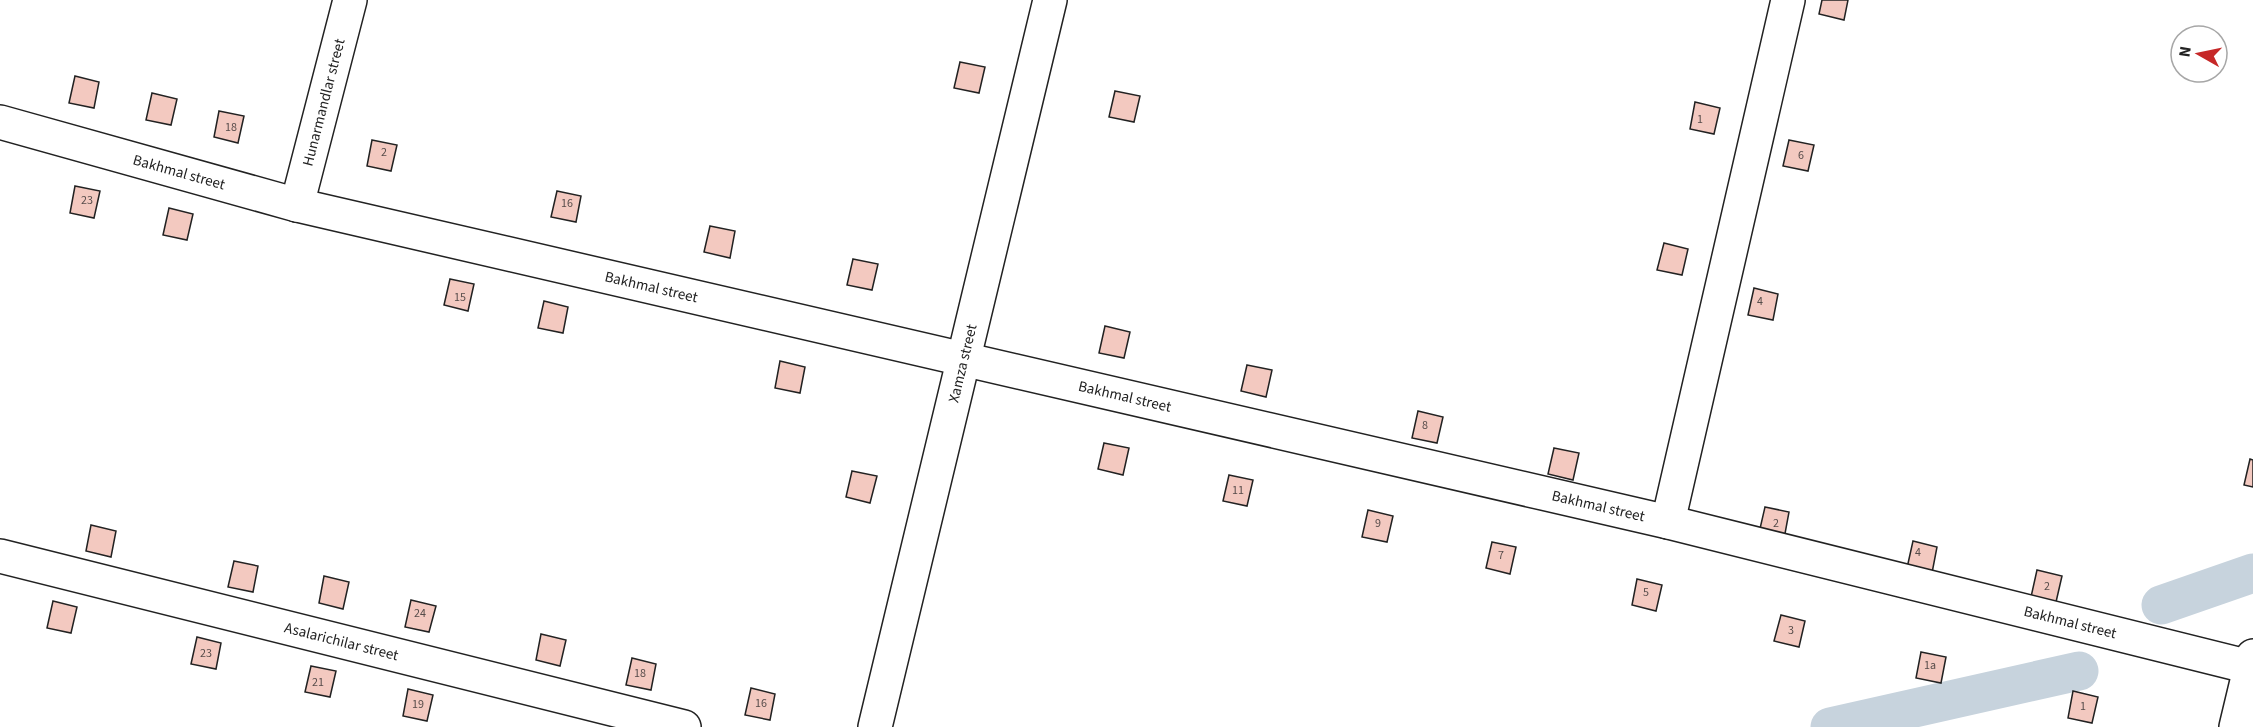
<svg xmlns="http://www.w3.org/2000/svg" width="2253" height="727" font-family="'Source Sans 3',sans-serif">
	<style>
		.lines { fill: none; stroke-linecap: round; stroke-linejoin: round }
		.canal { stroke: #c7d3dd; stroke-width: 39 }
		.building { fill: #f3c9c0; stroke: #222; stroke-width: 1.5 }
		.minor-casing { stroke: #222; stroke-width: 36 }
		.major-casing { stroke: #222; stroke-width: 36 }
		.minor { stroke: #fff; stroke-width: 33 }
		.major { stroke: #fff; stroke-width: 33 }
		.labels { text-anchor: middle; stroke-width: 4.5; stroke-linejoin: round; paint-order: stroke }
		.number-label { font-size: 12px; fill: #564c4a }
		.street-label { font-size: 15px; fill: #222; stroke: #fff }
	</style>
	<rect width="100%" height="100%" fill="#fff"/>
	<g class="lines">
		<path class="canal" d="M 2161,605 L 2253,573
			M 1830,727 L 2079,671"/>
	</g>
	<path class="building" d="M 1822,0 L 1848,0 L 1844,20 L 1819,14 Z
		M 960,62 L 985,67 L 979,93 L 954,88 Z
		M 75,76 L 99,82 L 94,108 L 69,103 Z
		M 1115,91 L 1140,96 L 1134,122 L 1109,117 Z
		M 152,93 L 177,99 L 171,125 L 146,120 Z
		M 1695,102 L 1720,108 L 1714,134 L 1690,129 Z
		M 219,111 L 244,116 L 238,143 L 214,137 Z
		M 372,140 L 397,145 L 391,171 L 367,166 Z
		M 1789,140 L 1814,145 L 1808,171 L 1783,166 Z
		M 75,186 L 100,191 L 94,218 L 70,213 Z
		M 557,191 L 581,196 L 576,222 L 551,217 Z
		M 169,208 L 193,214 L 187,240 L 163,235 Z
		M 710,226 L 735,231 L 730,258 L 704,252 Z
		M 1664,243 L 1688,249 L 1682,275 L 1657,270 Z
		M 853,259 L 878,264 L 872,290 L 847,285 Z
		M 450,279 L 474,284 L 468,311 L 444,305 Z
		M 1754,288 L 1778,294 L 1773,320 L 1748,315 Z
		M 544,301 L 568,307 L 563,333 L 538,328 Z
		M 1105,326 L 1130,332 L 1124,358 L 1099,353 Z
		M 780,361 L 805,367 L 800,393 L 775,388 Z
		M 1247,365 L 1272,370 L 1266,397 L 1241,391 Z
		M 1418,411 L 1443,417 L 1437,443 L 1412,438 Z
		M 1104,443 L 1129,448 L 1123,475 L 1098,469 Z
		M 1554,448 L 1579,453 L 1573,480 L 1548,474 Z
		M 2250,459 L 2253,460 L 2253,487 L 2244,485 Z
		M 852,471 L 877,476 L 870,503 L 846,497 Z
		M 1229,475 L 1253,480 L 1247,506 L 1223,501 Z
		M 1765,507 L 1789,512 L 1784,539 L 1759,533 Z
		M 1368,510 L 1393,516 L 1387,542 L 1362,537 Z
		M 91,525 L 116,531 L 111,557 L 86,551 Z
		M 1913,541 L 1937,547 L 1932,573 L 1907,568 Z
		M 1492,542 L 1516,547 L 1510,574 L 1486,568 Z
		M 234,561 L 258,566 L 253,592 L 228,587 Z
		M 2037,570 L 2062,576 L 2056,602 L 2031,597 Z
		M 324,576 L 349,582 L 343,609 L 319,603 Z
		M 1637,579 L 1662,585 L 1656,611 L 1632,605 Z
		M 411,600 L 436,606 L 429,632 L 405,627 Z
		M 53,601 L 77,607 L 71,633 L 47,628 Z
		M 1781,615 L 1805,621 L 1799,647 L 1774,641 Z
		M 541,634 L 566,640 L 560,666 L 536,660 Z
		M 197,637 L 221,643 L 216,669 L 191,664 Z
		M 1921,652 L 1946,657 L 1941,683 L 1916,678 Z
		M 632,658 L 656,664 L 651,690 L 626,685 Z
		M 311,666 L 336,671 L 330,697 L 305,692 Z
		M 751,688 L 775,694 L 770,720 L 745,715 Z
		M 408,689 L 433,695 L 427,721 L 403,716 Z
		M 2073,691 L 2098,697 L 2092,723 L 2068,718 Z"/>
	<g class="lines">
		<g class="minor-casing">
			<g id="minor">
				<path id="s1" d="M 0,122 L 297,205 L 1668,522 L 2250,667"/>
				<path id="s2" d="M 297,205 L 350,0"/>
				<path d="M 1668,522 L 1788,0"/>
				<path id="s3" d="M 0,556 L 684,727"/>
				<path d="M 2236,727 L 2253,656"/>
			</g>
		</g>
		<g class="major-casing">
			<g id="major">
				<path id="s4" d="M 875,727 L 1050,0"/>
			</g>
		</g>
		<use href="#minor" class="minor"/>
		<use href="#major" class="major"/>
	</g>
	<g class="labels">
		<g class="number-label">
			<text x="1700" y="123">1</text>
			<text x="231" y="131">18</text>
			<text x="384" y="156">2</text>
			<text x="1801" y="159">6</text>
			<text x="87" y="204">23</text>
			<text x="567" y="207">16</text>
			<text x="460" y="301">15</text>
			<text x="1760" y="305">4</text>
			<text x="1425" y="429">8</text>
			<text x="1238" y="494">11</text>
			<text x="1378" y="527">9</text>
			<text x="1776" y="527">2</text>
			<text x="1918" y="556">4</text>
			<text x="1501" y="559">7</text>
			<text x="2047" y="590">2</text>
			<text x="1646" y="596">5</text>
			<text x="420" y="617">24</text>
			<text x="1791" y="634">3</text>
			<text x="206" y="657">23</text>
			<text x="1930" y="669">1a</text>
			<text x="640" y="677">18</text>
			<text x="318" y="686">21</text>
			<text x="761" y="707">16</text>
			<text x="418" y="708">19</text>
			<text x="2083" y="710">1</text>
		</g>
		<g class="street-label">
			<text dy="5" stroke="none"><textPath href="#s2" startOffset="106">Hunarmandlar street</textPath></text>
			<text dy="5" stroke="none"><textPath href="#s1" startOffset="186">Bakhmal street</textPath></text>
			<text dy="5" stroke="none"><textPath href="#s1" startOffset="672">Bakhmal street</textPath></text>
			<text dy="5" stroke="none"><textPath href="#s4" startOffset="374">Xamza street</textPath></text>
			<text dy="5" stroke="none"><textPath href="#s1" startOffset="1158">Bakhmal street</textPath></text>
			<text dy="5" stroke="none"><textPath href="#s1" startOffset="1644">Bakhmal street</textPath></text>
			<text dy="5" stroke="none"><textPath href="#s1" startOffset="2130">Bakhmal street</textPath></text>
			<text dy="5" stroke="none"><textPath href="#s3" startOffset="352">Asalarichilar street</textPath></text>
		</g>
	</g>
	<g transform="translate(2199 54) rotate(279)"><circle r="28" fill="#ffffff" stroke="#a7a7a7" stroke-width="1.5"/>
	<path d="M0-4.5L10 22L0 15L-10 22Z" fill="#c62828"/>
	<text y="-9" font-size="16" font-weight="bold" text-anchor="middle" fill="#222222">N</text>
	</g>
</svg>
